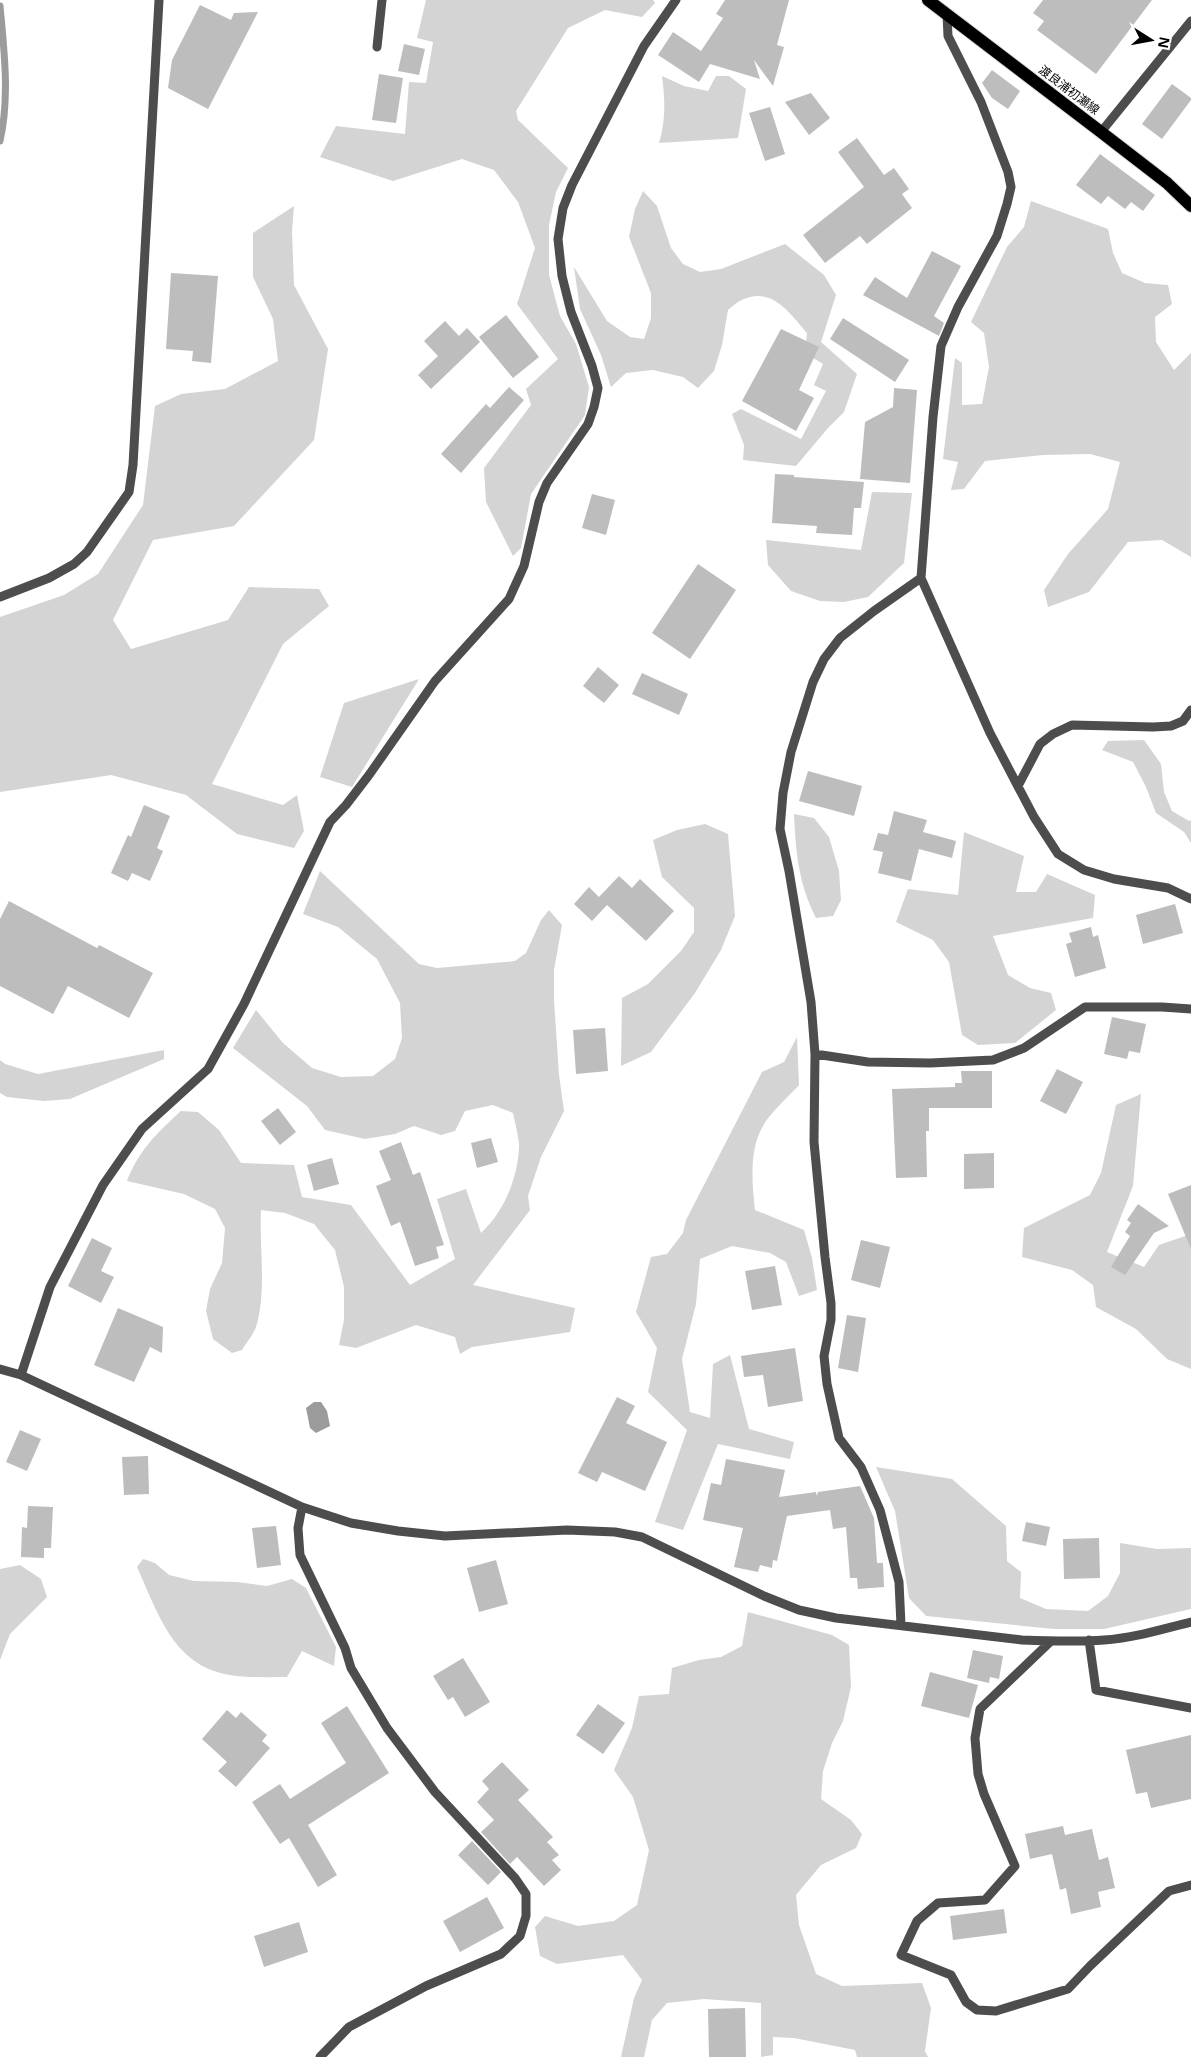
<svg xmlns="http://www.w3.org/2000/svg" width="1191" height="2057" font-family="'Open Sans','Noto Sans JP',sans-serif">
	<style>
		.green { fill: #d4d4d4 }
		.water { fill: #9b9b9b }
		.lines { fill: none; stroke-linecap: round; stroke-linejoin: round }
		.stream { stroke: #9b9b9b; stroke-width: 7 }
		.building { fill: #bdbdbd }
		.major-casing { stroke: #dbdbdb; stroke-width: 14 }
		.minor { stroke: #4d4d4d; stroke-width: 9 }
		.major { stroke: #000; stroke-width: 12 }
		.labels { text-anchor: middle; stroke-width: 4; stroke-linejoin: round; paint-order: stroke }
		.street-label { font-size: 12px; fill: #000; stroke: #fff }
	</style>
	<rect width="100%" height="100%" fill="#fff"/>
	<path class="green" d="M 426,0 L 653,0 L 655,3 L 642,17 L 605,10 L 568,28 L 516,111 L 518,120 L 568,168 L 556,192 L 549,225 L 549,275 L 560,316 L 576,344 L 589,387 L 585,415 L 531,494 L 521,548 L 513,556 L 486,502 L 484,468 L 531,405 L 526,389 L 558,359 L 517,304 L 535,248 L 518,202 L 494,170 L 462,159 L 393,181 L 320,157 L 336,126 L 405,134 L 409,82 L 426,83 L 433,42 L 417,38 Z
		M 662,76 L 684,86 L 708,91 L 716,76 L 729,76 L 746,89 L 738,138 L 659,143 C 666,120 665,99 662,76 Z
		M 643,191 L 657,206 L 671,248 L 683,264 L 700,272 L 721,269 L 785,244 L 824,275 L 836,295 L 821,342 L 857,374 L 844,412 L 828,428 L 796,466 L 743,460 L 744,445 L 732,414 L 741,409 L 801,439 L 826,391 L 814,385 L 823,364 L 805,353 L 807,333 C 790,314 773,287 744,299 C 738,301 733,306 728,310 L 722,345 L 714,371 L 698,388 L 683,377 L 653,370 L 626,373 L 611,387 L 601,355 L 580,309 L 574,267 L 607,321 L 630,337 L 644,339 L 651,318 L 651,293 L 629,237 L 635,209 Z
		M 1031,201 L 1108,229 L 1113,253 L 1122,273 L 1145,283 L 1168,285 L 1172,304 L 1155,317 L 1156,342 L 1174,370 L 1191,353 L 1191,557 L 1162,540 L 1128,542 L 1089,592 L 1048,607 L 1044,590 L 1068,554 L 1108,509 L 1120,462 L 1090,454 L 1043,455 L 985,461 L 964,489 L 951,490 L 958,462 L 943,459 L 955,358 L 962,363 L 962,405 L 982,404 L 989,367 L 984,333 L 971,322 L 1007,247 L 1024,227 Z
		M 294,206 L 292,231 L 294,285 L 328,349 L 314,440 L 234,526 L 153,540 L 113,620 L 131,649 L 228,620 L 249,587 L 319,589 L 329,606 L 283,644 L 212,784 L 283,805 L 297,795 L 304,831 L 294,848 L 237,834 L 186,795 L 111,775 L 0,792 L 0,617 L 64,595 L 98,574 L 143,505 L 155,406 L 181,394 L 225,389 L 278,361 L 273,319 L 253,277 L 253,233 Z
		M 872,492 L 912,493 L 904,563 L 868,597 L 844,602 L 820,601 L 791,591 L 768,565 L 766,540 L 861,550 Z
		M 419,679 L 352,787 L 320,777 L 344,703 Z
		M 1144,740 L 1161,764 L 1164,792 L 1172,811 L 1189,821 L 1191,820 L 1191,843 L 1184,832 L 1156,813 L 1146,787 L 1133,762 L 1102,750 L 1108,741 Z
		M 794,814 L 814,818 L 829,837 L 839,871 L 841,900 L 833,916 L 816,918 C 798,882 796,853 794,814 Z
		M 705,824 L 728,834 L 735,916 L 721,950 L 695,993 L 651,1052 L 621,1066 L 622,998 L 648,984 L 681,951 L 694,932 L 694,908 L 662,877 L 653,840 L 677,830 Z
		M 964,832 L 1024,856 L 1016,892 L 1036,892 L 1047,874 L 1095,895 L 1093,918 L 993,936 L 1008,975 L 1030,988 L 1051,993 L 1056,1010 L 1015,1043 L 978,1045 L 962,1035 L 949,962 L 933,940 L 896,922 L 908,889 L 958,895 Z
		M 320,871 L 419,964 L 437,968 L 515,961 L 526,953 L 541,920 L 549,910 L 562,925 L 554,970 L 554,1000 L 559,1075 L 564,1111 L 541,1157 L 528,1196 L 530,1210 L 473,1285 L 575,1308 L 570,1332 L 472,1347 L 460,1354 L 455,1337 L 416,1325 L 356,1348 L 339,1345 L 344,1320 L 344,1287 L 335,1250 L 314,1224 L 285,1213 L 261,1210 C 259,1247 267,1290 256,1327 C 253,1335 246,1343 242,1350 L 232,1353 L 213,1339 L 206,1311 L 210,1289 L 222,1263 L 225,1228 L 215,1209 L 184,1194 L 127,1181 C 139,1150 157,1133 181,1111 L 198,1112 L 219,1130 L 241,1163 L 294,1165 L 302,1197 L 351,1205 L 410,1285 L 455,1259 L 437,1199 L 466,1189 L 481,1233 C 504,1212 519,1176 519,1144 C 518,1134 515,1123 513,1113 L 493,1105 L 465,1111 L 455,1131 L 441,1135 L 414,1126 L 395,1134 L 365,1139 L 325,1130 L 307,1106 L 233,1048 L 256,1010 L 283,1043 L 312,1068 L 341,1077 L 373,1076 L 395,1059 L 402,1038 L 400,1003 L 377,959 L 338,927 L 303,914 Z
		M 797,1037 L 799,1085 C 789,1096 770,1113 763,1126 C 749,1149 752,1184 755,1210 L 804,1230 L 812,1258 L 817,1290 L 799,1296 L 786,1262 L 770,1253 L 732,1246 L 700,1259 L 696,1304 L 682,1359 L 690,1412 L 710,1418 L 713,1364 L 730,1355 L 749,1429 L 794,1442 L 790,1459 L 718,1444 L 683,1530 L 655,1522 L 687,1430 L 648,1392 L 657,1348 L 636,1312 L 651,1257 L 667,1254 L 683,1233 L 686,1220 L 762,1072 L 784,1062 Z
		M 164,1050 L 164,1059 L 70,1099 L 44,1101 L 7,1097 L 0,1093 L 0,1060 L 5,1064 L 38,1074 Z
		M 1141,1094 L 1133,1186 L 1107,1252 L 1144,1267 L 1159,1245 L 1191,1234 L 1191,1369 L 1167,1359 L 1136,1329 L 1096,1307 L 1093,1285 L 1072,1270 L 1022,1257 L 1024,1228 L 1090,1195 L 1101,1173 L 1116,1105 Z
		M 876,1467 L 952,1479 L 1006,1526 L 1007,1561 L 1021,1572 L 1020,1598 L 1046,1609 L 1088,1611 L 1108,1596 L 1120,1573 L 1120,1543 L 1157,1549 L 1191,1548 L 1191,1609 L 1104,1629 L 1054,1629 L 926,1616 L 909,1598 L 895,1511 Z
		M 143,1559 L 155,1563 L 169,1575 L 194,1581 L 237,1582 L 267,1586 L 292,1579 L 306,1588 L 336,1647 L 334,1666 L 302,1651 L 287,1677 C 269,1677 248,1678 230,1675 C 173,1666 158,1613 137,1567 Z
		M 20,1565 L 41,1579 L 47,1597 L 10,1634 L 0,1660 L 0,1569 Z
		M 748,1612 L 832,1635 L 849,1645 L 851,1687 L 843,1721 L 832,1743 L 823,1771 L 821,1799 L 851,1820 L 862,1834 L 856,1848 L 821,1865 L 796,1895 L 799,1925 L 816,1974 L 842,1986 L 922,1983 L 931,2008 L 925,2051 L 928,2057 L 857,2057 L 855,2050 L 794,2038 L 773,2037 L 773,2055 L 761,2057 L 761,2003 L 704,1999 L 667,2003 L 652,2020 L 644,2057 L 621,2057 L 634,1998 L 642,1980 L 623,1955 L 557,1964 L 540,1956 L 535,1927 L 545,1916 L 578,1926 L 614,1921 L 637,1905 L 649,1850 L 633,1797 L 614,1770 L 632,1728 L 639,1696 L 669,1694 L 672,1668 L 699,1660 L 721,1657 L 742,1646 Z"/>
	<path class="water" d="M 314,1402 L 321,1402 L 327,1411 L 330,1426 L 316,1433 L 310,1428 L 306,1408 Z"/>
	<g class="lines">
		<path class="stream" d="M 0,6 C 4,50 10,97 0,141"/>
	</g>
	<path class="building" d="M 725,0 L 789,0 L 777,45 L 784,47 L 773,86 L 754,60 L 760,79 L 710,64 L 699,82 L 658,55 L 673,32 L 701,51 L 723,18 L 716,14 Z
		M 1043,0 L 1152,0 L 1096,74 L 1037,30 L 1044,21 L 1033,13 Z
		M 200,5 L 231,20 L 234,13 L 258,12 L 208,109 L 168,88 L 172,60 Z
		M 404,44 L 425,49 L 419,75 L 398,71 Z
		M 992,70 L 1020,91 L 1008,109 L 992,98 L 982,83 Z
		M 379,74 L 403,78 L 396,123 L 372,120 Z
		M 1172,84 L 1191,98 L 1191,100 L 1162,139 L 1142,124 Z
		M 811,93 L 830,118 L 809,135 L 785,102 Z
		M 770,107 L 785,154 L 765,161 L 749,113 Z
		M 857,138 L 884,175 L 894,168 L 909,189 L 902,194 L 912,208 L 867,244 L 860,236 L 825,263 L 803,235 L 864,187 L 838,152 Z
		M 1100,154 L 1155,195 L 1143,211 L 1131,202 L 1125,209 L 1108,196 L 1101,204 L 1076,185 Z
		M 932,251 L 961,266 L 934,316 L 944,323 L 939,336 L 863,295 L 875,277 L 907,298 Z
		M 171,273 L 218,276 L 211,363 L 192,361 L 193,351 L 166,349 Z
		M 506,315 L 539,357 L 513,378 L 479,337 Z
		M 843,318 L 909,360 L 895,382 L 830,339 Z
		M 445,321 L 459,336 L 467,328 L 480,342 L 431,389 L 418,375 L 438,356 L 424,341 Z
		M 781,329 L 819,347 L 799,390 L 814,398 L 796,431 L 742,401 Z
		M 509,387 L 524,400 L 461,473 L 441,454 L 486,404 L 490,408 Z
		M 894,388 L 917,390 L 910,483 L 860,479 L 865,422 L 893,407 Z
		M 775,474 L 794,475 L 794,477 L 864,482 L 861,508 L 854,508 L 852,535 L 816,533 L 817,526 L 772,523 Z
		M 592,494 L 615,500 L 606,535 L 582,528 Z
		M 698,564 L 736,590 L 690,659 L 652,633 Z
		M 598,667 L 619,685 L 604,703 L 583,686 Z
		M 642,673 L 688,694 L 679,715 L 632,694 Z
		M 808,771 L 862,786 L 854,816 L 799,801 Z
		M 144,805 L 170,816 L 157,848 L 163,851 L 150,881 L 132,873 L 128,881 L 111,873 L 128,835 L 131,837 Z
		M 894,811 L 927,820 L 923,832 L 956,841 L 952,858 L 919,849 L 911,881 L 878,873 L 883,852 L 873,850 L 878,833 L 888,835 Z
		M 619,876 L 632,888 L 640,879 L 674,911 L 646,941 L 607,905 L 592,921 L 574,904 L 589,887 L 599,897 Z
		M 9,901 L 97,948 L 99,945 L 153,973 L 129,1018 L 68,986 L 53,1014 L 0,986 L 0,919 Z
		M 1175,904 L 1183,933 L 1143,944 L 1136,915 Z
		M 1091,927 L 1093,937 L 1098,935 L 1106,968 L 1075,977 L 1066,944 L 1072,942 L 1069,933 Z
		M 1112,1017 L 1146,1024 L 1140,1053 L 1129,1051 L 1127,1059 L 1104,1054 Z
		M 605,1028 L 608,1071 L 576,1074 L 573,1030 Z
		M 1057,1069 L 1083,1082 L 1066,1114 L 1040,1101 Z
		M 961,1071 L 992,1071 L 992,1108 L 929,1108 L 929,1131 L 926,1131 L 927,1177 L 896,1178 L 892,1089 L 955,1087 L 955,1083 L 962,1083 Z
		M 278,1108 L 296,1132 L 280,1145 L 261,1121 Z
		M 491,1138 L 498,1162 L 477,1168 L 471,1143 Z
		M 401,1142 L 413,1175 L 420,1172 L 444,1245 L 436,1247 L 439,1258 L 415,1266 L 400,1222 L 391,1226 L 376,1186 L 391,1180 L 379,1151 Z
		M 994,1153 L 994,1188 L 964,1189 L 964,1154 Z
		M 332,1158 L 339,1184 L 314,1191 L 307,1165 Z
		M 1191,1185 L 1191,1249 L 1168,1194 Z
		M 1138,1204 L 1169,1226 L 1154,1233 L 1125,1275 L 1111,1267 L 1130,1236 L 1125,1232 L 1131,1223 L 1127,1220 Z
		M 92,1238 L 112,1248 L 101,1271 L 114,1277 L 101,1303 L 68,1286 Z
		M 861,1240 L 890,1247 L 880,1288 L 851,1280 Z
		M 775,1266 L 782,1305 L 752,1310 L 745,1271 Z
		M 118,1308 L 163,1327 L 162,1353 L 150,1347 L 134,1382 L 94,1365 Z
		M 847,1315 L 866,1318 L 858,1372 L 838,1368 Z
		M 795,1348 L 803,1401 L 768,1407 L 763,1375 L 744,1377 L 741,1356 Z
		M 617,1397 L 635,1406 L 626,1423 L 667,1442 L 645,1491 L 602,1472 L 597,1482 L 578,1473 Z
		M 20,1430 L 41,1439 L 27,1471 L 6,1462 Z
		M 148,1456 L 149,1494 L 124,1495 L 122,1457 Z
		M 726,1459 L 785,1470 L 779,1497 L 816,1492 L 817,1496 L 818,1492 L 860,1486 L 874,1518 L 877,1563 L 883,1563 L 884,1587 L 858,1589 L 857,1578 L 850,1578 L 846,1527 L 833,1529 L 830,1510 L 787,1516 L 777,1561 L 773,1560 L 772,1568 L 760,1565 L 758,1572 L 734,1567 L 743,1528 L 703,1520 L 711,1483 L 721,1485 Z
		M 28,1506 L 53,1507 L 51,1548 L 44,1548 L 44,1558 L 21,1557 L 22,1527 L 27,1528 Z
		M 1026,1522 L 1050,1527 L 1046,1546 L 1022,1541 Z
		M 276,1526 L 281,1565 L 257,1568 L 252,1528 Z
		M 1099,1538 L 1100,1578 L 1064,1579 L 1063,1539 Z
		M 496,1560 L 508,1604 L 479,1612 L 467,1568 Z
		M 973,1650 L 1003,1656 L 999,1679 L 990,1677 L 989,1683 L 967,1678 Z
		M 463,1658 L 490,1702 L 465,1717 L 453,1697 L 448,1700 L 433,1676 Z
		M 930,1672 L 978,1685 L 969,1718 L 921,1706 Z
		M 598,1704 L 625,1723 L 603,1754 L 576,1735 Z
		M 347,1706 L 389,1773 L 308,1825 L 337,1875 L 318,1887 L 289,1838 L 280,1844 L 252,1802 L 280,1784 L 290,1799 L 346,1763 L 321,1723 Z
		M 227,1710 L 236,1718 L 241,1712 L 267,1735 L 262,1741 L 270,1748 L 236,1787 L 218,1771 L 227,1762 L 202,1739 Z
		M 1191,1735 L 1191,1799 L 1151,1808 L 1147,1792 L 1136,1794 L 1126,1750 Z
		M 502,1762 L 529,1790 L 518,1800 L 553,1837 L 547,1842 L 559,1855 L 552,1860 L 561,1870 L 544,1886 L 517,1857 L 510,1864 L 481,1832 L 494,1820 L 477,1802 L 489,1789 L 482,1781 Z
		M 1063,1826 L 1065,1835 L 1092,1829 L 1099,1860 L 1108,1857 L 1115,1888 L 1098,1892 L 1101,1907 L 1071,1914 L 1066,1888 L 1060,1890 L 1052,1854 L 1030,1859 L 1025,1834 Z
		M 472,1841 L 501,1872 L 488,1885 L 458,1855 Z
		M 487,1897 L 504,1928 L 460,1952 L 443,1921 Z
		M 1004,1909 L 1007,1933 L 953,1940 L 950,1916 Z
		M 299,1922 L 308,1952 L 264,1967 L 254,1936 Z
		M 745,2008 L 746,2057 L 709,2057 L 708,2009 Z"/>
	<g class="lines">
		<g class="major-casing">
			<path id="major" d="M 928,0 L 1101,132 L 1167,183 L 1191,206"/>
		</g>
		<path class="minor" d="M 947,14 L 948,36 L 981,102 L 1008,172 L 1011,187 L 1007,204 L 997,236 L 958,307 L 941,346 L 933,417 L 921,578 L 990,733 L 1034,817 L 1058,854 L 1084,870 L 1114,879 L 1168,888 L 1191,899
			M 377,47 L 382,0
			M 1101,132 L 1191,21
			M 0,597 L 49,578 L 74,564 L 87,552 L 129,492 L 133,465 L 159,0
			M 1018,786 L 1040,744 L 1053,734 L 1072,725 L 1153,727 L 1171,726 L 1183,721 L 1191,710
			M 815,1054 L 868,1062 L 930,1063 L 993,1060 L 1024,1048 L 1085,1007 L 1162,1007 L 1191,1009
			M 0,1369 L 21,1375 L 302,1507 L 351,1523 L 398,1531 L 445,1536 L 567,1530 L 615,1532 L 642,1537 L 764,1596 L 799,1610 L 836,1618 L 1022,1640 C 1049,1641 1077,1642 1104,1640 C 1134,1638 1162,1629 1191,1622
			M 21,1375 L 50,1287 L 103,1185 L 142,1129 L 208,1069 L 244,1004 L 330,822 L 346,805 L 369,775 L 435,681 L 509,599 L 524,566 L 539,502 L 547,483 L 588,424 L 594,407 L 598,388 L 592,366 L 571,312 L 562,276 L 558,239 L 563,208 L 572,185 L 644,46 L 676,0
			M 302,1507 L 298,1528 L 300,1555 L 345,1648 L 351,1668 L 387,1728 L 435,1792 L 515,1878 L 526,1894 L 526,1916 L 520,1936 L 501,1954 L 426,1986 L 349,2027 L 320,2057
			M 901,1625 L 899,1582 L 880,1510 L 861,1467 L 839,1438 L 827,1384 L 824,1356 L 831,1320 L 831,1303 L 825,1257 L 814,1142 L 815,1054 L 811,1002 L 789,871 L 780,829 L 783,793 L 791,752 L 813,682 L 824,659 L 840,638 L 874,611 L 921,578
			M 1089,1640 L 1096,1690 L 1191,1708
			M 1051,1641 L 980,1709 L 975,1738 L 978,1774 L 984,1794 L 1015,1866 L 985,1900 L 938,1903 L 917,1921 L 901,1955 L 951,1975 L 966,2002 L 977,2010 L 996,2011 L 1068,1989 L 1090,1966 L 1169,1891 L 1191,1885"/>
		<use href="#major" class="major"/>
	</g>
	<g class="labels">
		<g class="street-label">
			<text transform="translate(1069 90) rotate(37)" y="4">渡良浦初瀬線</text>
		</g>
	</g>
	<g transform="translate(1151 40) rotate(101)" stroke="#ffffff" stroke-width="4" paint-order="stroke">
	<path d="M0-4L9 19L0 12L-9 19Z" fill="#000000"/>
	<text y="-8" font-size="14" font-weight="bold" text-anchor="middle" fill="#000000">N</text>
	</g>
</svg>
